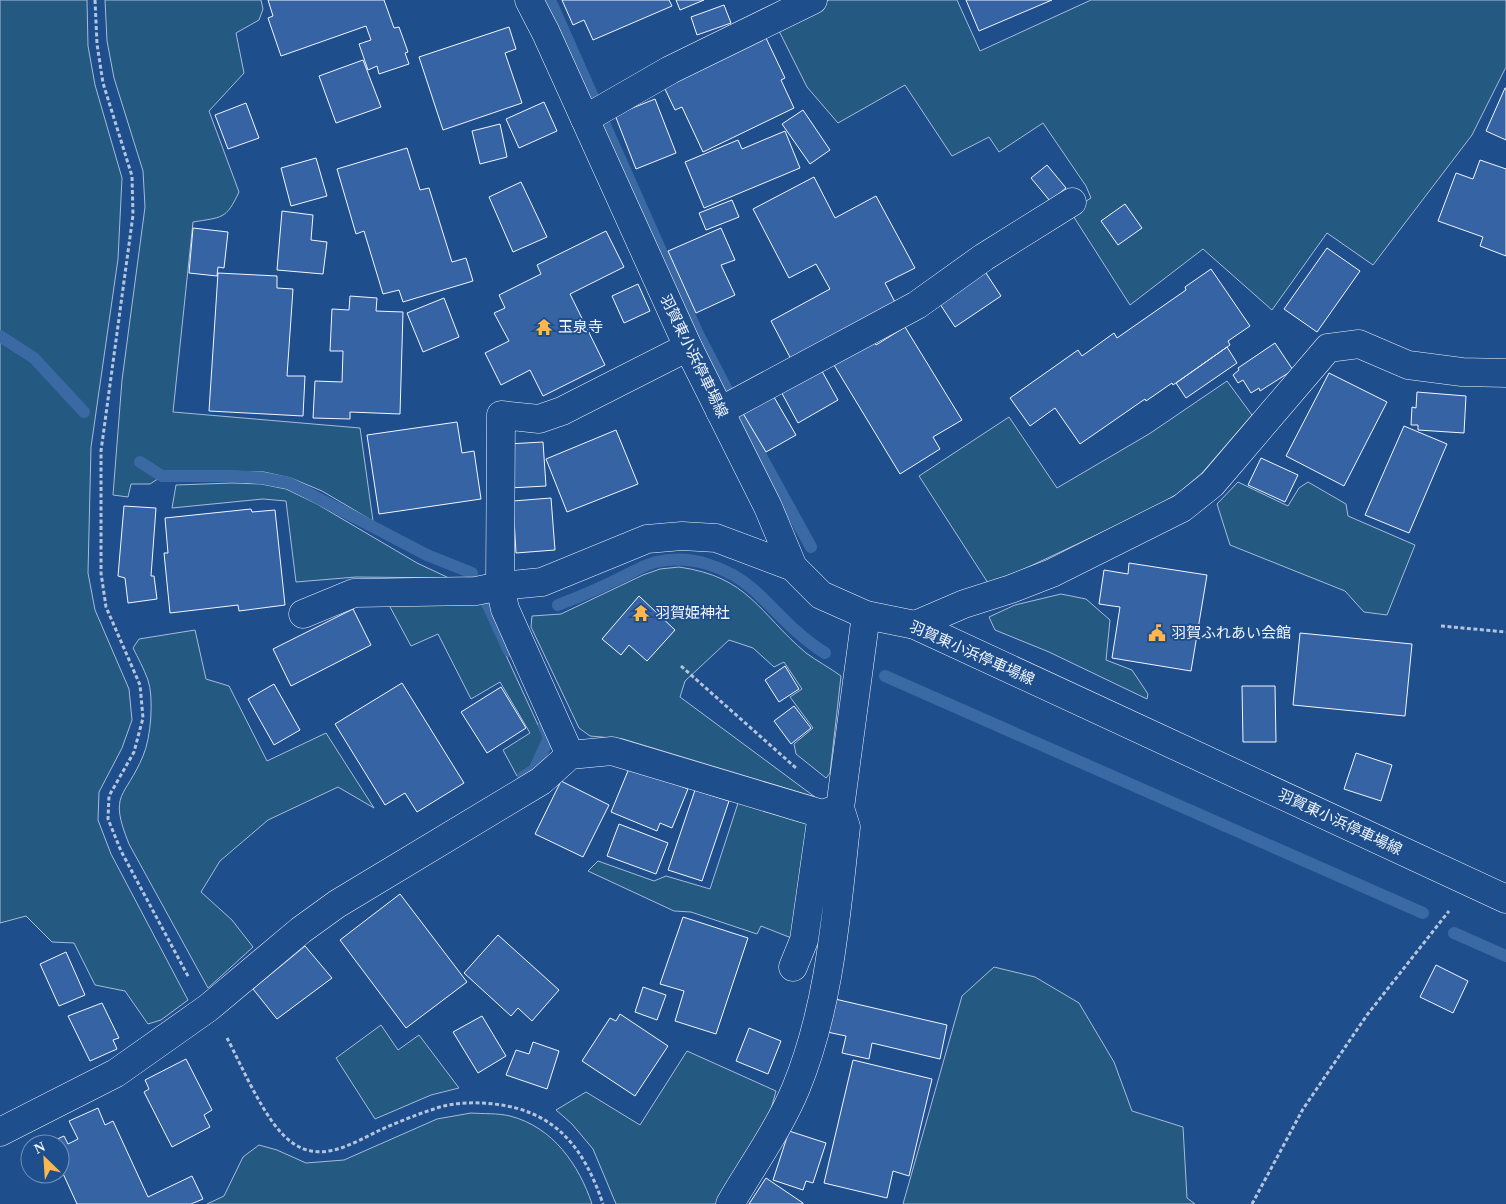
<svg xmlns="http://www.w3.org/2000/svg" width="1506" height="1204" font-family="'Times New Roman','Noto Sans JP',serif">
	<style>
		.green { fill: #245a82; stroke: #a8bbd7 }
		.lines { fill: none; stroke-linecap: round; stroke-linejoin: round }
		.stream { stroke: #3b69a3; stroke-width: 12 }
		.building { fill: #3563a3; stroke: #f2f6ff }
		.minor-casing { stroke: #f2f6ff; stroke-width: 29 }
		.major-casing { stroke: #f2f6ff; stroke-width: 29 }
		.path { stroke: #b3c4dc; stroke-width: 3; stroke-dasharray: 4 2.5; stroke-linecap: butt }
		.minor { stroke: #1f4e8c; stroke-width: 28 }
		.major { stroke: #1f4e8c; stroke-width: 28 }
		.labels { text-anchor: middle; stroke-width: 4; stroke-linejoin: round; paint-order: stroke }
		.poi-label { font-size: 15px; fill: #f2f6ff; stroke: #1f4e8c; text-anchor: start }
		.street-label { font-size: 15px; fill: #f2f6ff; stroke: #1f4e8c }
	</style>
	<rect width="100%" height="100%" fill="#1f4e8c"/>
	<path class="green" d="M 0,0 L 87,0 L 88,46 L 95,85 L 122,178 L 118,259 L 91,447 L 88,573 L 95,610 L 129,689 L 132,720 L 122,748 L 99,792 L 98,820 L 111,854 L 188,1000 L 161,1020 L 148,1024 L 125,991 L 95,985 L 74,943 L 52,942 L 26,916 L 0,923 Z
		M 105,0 L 261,0 L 263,9 L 259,20 L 236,33 L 244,73 L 209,111 L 239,192 C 226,220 222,217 193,222 L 173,412 L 360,428 L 373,521 L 322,491 L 291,478 L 264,472 L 170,471 L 150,484 L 131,484 L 128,497 L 113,495 L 122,380 L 145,207 L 143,171 L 114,78 L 107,41 Z
		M 829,0 L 957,0 L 980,51 L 1091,0 L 1506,0 L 1506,67 L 1472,135 L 1373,265 L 1327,233 L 1272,310 L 1203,249 L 1130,305 L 1070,211 L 1091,198 L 1086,186 L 1043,123 L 999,152 L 989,137 L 952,156 L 905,85 L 838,123 L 807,87 L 776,25 Z
		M 1227,381 L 1252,415 L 1202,473 L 1177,494 L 1154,508 L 1022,570 L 988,583 L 919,476 L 1009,417 L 1057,488 L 1149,434 Z
		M 1238,482 L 1288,506 L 1299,488 L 1308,482 L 1346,504 L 1348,516 L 1415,545 L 1387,615 L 1364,612 L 1345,591 L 1230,545 L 1217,504 Z
		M 232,483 L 261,484 L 286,489 L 317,504 L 417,563 L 449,578 L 356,577 L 296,582 L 286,501 L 263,499 L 172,508 L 176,485 Z
		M 679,567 C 749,577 758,612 806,653 C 817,661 830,668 841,676 L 830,773 L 826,778 L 796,754 L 794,744 L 813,728 L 790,697 L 802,689 L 784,662 L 774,667 L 753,648 L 729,640 L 685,681 L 680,697 L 815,797 L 623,739 L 590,736 L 579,728 L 531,627 L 532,616 L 561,614 L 643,575 L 660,569 Z
		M 1061,594 L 1086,599 L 1110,620 L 1106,660 L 1132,670 L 1148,694 L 1147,699 L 1049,652 L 995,630 L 989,617 L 1015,605 Z
		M 482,603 L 544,738 L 531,768 L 517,776 L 503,750 L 530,733 L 500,682 L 471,699 L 438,634 L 411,646 L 389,605 Z
		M 195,630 L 206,679 L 229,686 L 267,761 L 326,733 L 374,808 L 338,787 L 268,820 L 220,861 L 201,892 L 232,920 L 253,947 L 208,988 L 129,844 C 108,792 125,799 143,756 C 151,738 154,698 148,680 C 144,669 138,658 133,648 L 139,639 Z
		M 740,797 L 809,823 L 794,939 L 761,926 L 757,934 L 691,912 L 674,911 L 588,871 L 598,861 L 654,881 L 666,876 L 710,889 Z
		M 994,967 L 1035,977 L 1079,1003 L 1114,1062 L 1132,1111 L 1183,1127 L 1187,1198 L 1195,1204 L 903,1204 L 962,996 Z
		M 381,1025 L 398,1050 L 419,1035 L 459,1088 L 431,1095 L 375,1119 L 336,1058 Z
		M 687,1051 L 776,1091 L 768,1120 L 717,1204 L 616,1204 L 593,1149 L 572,1124 L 556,1110 L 586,1092 L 640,1125 Z
		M 471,1113 C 484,1114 498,1113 510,1116 C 553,1127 579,1165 592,1204 L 207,1204 L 224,1196 L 243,1157 L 259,1145 L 277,1150 L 306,1163 L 344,1160 L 437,1119 Z"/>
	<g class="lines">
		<path class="stream" d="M 550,0 L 593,97
			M 604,123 L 697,332 L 730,396
			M 0,336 L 34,358 L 84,412
			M 738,414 L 811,547
			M 140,462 L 162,476 L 233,476 L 262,478 L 289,483 L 427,555 L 472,573
			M 487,603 L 509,651
			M 558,605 C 579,597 598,589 618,579 C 630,574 643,565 656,562 C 691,554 728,567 754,590 C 778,612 797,636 825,653
			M 885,676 L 1423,913
			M 523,777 L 534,770 L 549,738 L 544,725
			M 1454,933 L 1506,956"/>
	</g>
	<path class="building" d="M 268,0 L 384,0 L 394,28 L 399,27 L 408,52 L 405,53 L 409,64 L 379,74 L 377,66 L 368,70 L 359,44 L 371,40 L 366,26 L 281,56 L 268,18 L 273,16 Z
		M 562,0 L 669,0 L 672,6 L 593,40 L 584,20 L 573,25 Z
		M 676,0 L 704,0 L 680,10 Z
		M 966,0 L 1052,0 L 979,31 Z
		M 724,5 L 731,23 L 697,35 L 691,17 Z
		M 509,27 L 516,49 L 505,53 L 522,103 L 443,130 L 419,57 Z
		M 766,38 L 785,78 L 781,80 L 794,108 L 703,152 L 682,107 L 675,110 L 664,87 Z
		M 363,60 L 381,107 L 336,123 L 319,76 Z
		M 1505,88 L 1506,88 L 1506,140 L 1486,131 Z
		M 655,99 L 676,153 L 636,169 L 615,115 Z
		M 544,102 L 557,131 L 519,148 L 506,119 Z
		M 246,103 L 259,138 L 228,149 L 215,115 Z
		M 803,110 L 830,150 L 810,164 L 782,124 Z
		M 500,124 L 507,157 L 480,164 L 472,131 Z
		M 785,131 L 800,168 L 704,208 L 685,162 L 738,140 L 742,149 Z
		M 407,148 L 420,190 L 429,188 L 452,262 L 466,258 L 473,281 L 403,302 L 399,290 L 383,294 L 364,231 L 356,234 L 337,169 Z
		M 316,158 L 327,196 L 291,206 L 281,168 Z
		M 1480,160 L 1506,169 L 1506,256 L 1480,246 L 1483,237 L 1438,221 L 1456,173 L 1473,179 Z
		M 1047,165 L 1066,188 L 1050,201 L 1031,178 Z
		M 814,177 L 835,218 L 876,196 L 915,268 L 885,283 L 897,306 L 792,361 L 771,321 L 830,289 L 816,264 L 789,278 L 753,209 Z
		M 521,182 L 547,237 L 513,252 L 489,197 Z
		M 732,200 L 739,217 L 706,230 L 699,213 Z
		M 1125,204 L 1142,228 L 1118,245 L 1101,221 Z
		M 282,211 L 313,215 L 311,240 L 327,242 L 323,274 L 277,270 Z
		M 193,228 L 228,232 L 224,268 L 218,267 L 217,276 L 189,273 Z
		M 721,228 L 735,260 L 721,265 L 735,295 L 696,313 L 668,251 Z
		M 606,231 L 624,267 L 570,294 L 605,365 L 543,396 L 530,370 L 501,385 L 485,353 L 509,341 L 494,313 L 505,308 L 499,295 L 541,274 L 537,265 Z
		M 1327,248 L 1360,271 L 1317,332 L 1284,309 Z
		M 1211,269 L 1250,326 L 1228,341 L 1230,345 L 1173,385 L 1172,383 L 1146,401 L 1145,399 L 1080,444 L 1055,408 L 1030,426 L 1010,398 L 1078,350 L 1082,356 L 1114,333 L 1117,338 L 1186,290 L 1185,287 Z
		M 984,270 L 1001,296 L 955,327 L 938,301 Z
		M 218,273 L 277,276 L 277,288 L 293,289 L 287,376 L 305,376 L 303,416 L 209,411 Z
		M 638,284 L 650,311 L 624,323 L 612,296 Z
		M 350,296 L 377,298 L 376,311 L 403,312 L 400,414 L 350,412 L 350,419 L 313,418 L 315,381 L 342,382 L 343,351 L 330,351 L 332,309 L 349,310 Z
		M 444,298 L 459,337 L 423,352 L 407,313 Z
		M 905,327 L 962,420 L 933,437 L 940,449 L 900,474 L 834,365 L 874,341 L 876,345 Z
		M 1275,343 L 1293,370 L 1260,391 L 1259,388 L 1251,393 L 1243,380 L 1238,383 L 1233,375 L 1239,370 L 1238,368 Z
		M 1227,347 L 1237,363 L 1186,398 L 1176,383 Z
		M 818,364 L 838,400 L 798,423 L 778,386 Z
		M 1329,373 L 1387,402 L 1344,486 L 1286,456 Z
		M 771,392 L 796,435 L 766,452 L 741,410 Z
		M 1417,392 L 1466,396 L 1464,433 L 1418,430 L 1418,425 L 1411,425 L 1412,407 L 1416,408 Z
		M 457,422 L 462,453 L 474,451 L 481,499 L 379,514 L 367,435 Z
		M 1404,426 L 1447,444 L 1409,533 L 1365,515 Z
		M 616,430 L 638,484 L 567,512 L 546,459 Z
		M 543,442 L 546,486 L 509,488 L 507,444 Z
		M 1261,458 L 1298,475 L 1285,502 L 1248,485 Z
		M 551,498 L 555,550 L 516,553 L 513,501 Z
		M 124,506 L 156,508 L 151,576 L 154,576 L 157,599 L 128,603 L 125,578 L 118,576 Z
		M 251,509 L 252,512 L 275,510 L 285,605 L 239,611 L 238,605 L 170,613 L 164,553 L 168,553 L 165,518 Z
		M 1129,563 L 1207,575 L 1191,671 L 1112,658 L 1120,607 L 1099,604 L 1104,570 L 1128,574 Z
		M 639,596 L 675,630 L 647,661 L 629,645 L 621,655 L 602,639 Z
		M 353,609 L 371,645 L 291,686 L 273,649 Z
		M 1300,633 L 1412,644 L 1405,716 L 1293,705 Z
		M 785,666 L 799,689 L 779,702 L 765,680 Z
		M 402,683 L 464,783 L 417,812 L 405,793 L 385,805 L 335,724 Z
		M 274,684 L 300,730 L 274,745 L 248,699 Z
		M 1242,686 L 1275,686 L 1276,742 L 1243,742 Z
		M 501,687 L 526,728 L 487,753 L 461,712 Z
		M 794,706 L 811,728 L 791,744 L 774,721 Z
		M 1356,753 L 1392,765 L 1381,801 L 1344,789 Z
		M 630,766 L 688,789 L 672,828 L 660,823 L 657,831 L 611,812 Z
		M 561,781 L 609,805 L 583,857 L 535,834 Z
		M 695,790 L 729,801 L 702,881 L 668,870 Z
		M 619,824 L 668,843 L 656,874 L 607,856 Z
		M 400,894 L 467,982 L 406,1028 L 340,940 Z
		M 683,917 L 748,938 L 716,1034 L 675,1021 L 684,991 L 660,984 Z
		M 498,935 L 559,990 L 532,1021 L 518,1008 L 511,1016 L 464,973 Z
		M 305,946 L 332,978 L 277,1019 L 253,989 Z
		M 66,952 L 85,995 L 59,1006 L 40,964 Z
		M 1436,965 L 1468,981 L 1453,1013 L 1420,997 Z
		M 643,987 L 666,995 L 657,1020 L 635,1012 Z
		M 835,999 L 947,1025 L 940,1059 L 872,1043 L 869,1059 L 842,1053 L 846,1036 L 827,1032 Z
		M 102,1003 L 119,1038 L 113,1040 L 117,1049 L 90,1061 L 68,1016 Z
		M 620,1014 L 668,1046 L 635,1096 L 582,1061 L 610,1018 L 616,1021 Z
		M 482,1016 L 506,1056 L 478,1073 L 453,1032 Z
		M 749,1028 L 781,1041 L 768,1074 L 736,1061 Z
		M 533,1042 L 559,1051 L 547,1089 L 506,1075 L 516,1050 L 529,1054 Z
		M 186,1059 L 212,1110 L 204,1115 L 210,1127 L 172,1147 L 144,1092 L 149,1089 L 145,1080 Z
		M 853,1060 L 932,1079 L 909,1176 L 893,1171 L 887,1198 L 824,1183 Z
		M 98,1108 L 105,1125 L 113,1121 L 148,1197 L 192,1176 L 203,1199 L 191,1204 L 77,1204 L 60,1167 L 60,1144 L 56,1144 L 55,1140 L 64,1136 L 68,1144 L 78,1139 L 69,1121 Z
		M 789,1131 L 826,1143 L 813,1183 L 806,1181 L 803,1190 L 773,1180 Z
		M 766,1178 L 803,1203 L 803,1204 L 749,1204 Z"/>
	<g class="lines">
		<g class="minor-casing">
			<path id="minor" d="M 585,119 L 670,70 L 813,0
				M 688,347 L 562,411 L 539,419 L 501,415 L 500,586 L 542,582 L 647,539 L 682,536 L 716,538 L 793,567
				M 720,411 L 917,305 L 984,257 L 1072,202
				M 303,614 L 354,593 L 476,591 L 500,586 L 505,609 L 570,755 L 612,751 L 822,814 L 840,808
				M 915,625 L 964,604 L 1011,589 L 1052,573 L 1182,508 L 1212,484 L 1328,348 L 1359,344 L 1408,365 L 1462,372 L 1506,373
				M 793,967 L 804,940 L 822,814
				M 0,1132 L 116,1073 L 208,1008 L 301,930 L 337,904 L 541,781 L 570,755
				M 730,1204 C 752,1166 779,1129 796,1088 C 830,1005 836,915 846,827 L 840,808 L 866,615"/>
		</g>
		<g class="major-casing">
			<path id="major" d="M 529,0 L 546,33 L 688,347 L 768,507 L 793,567 L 821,595 L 866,615 L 915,625 L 1506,899"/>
		</g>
		<path class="path" d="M 95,0 L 97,44 L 103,83 L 132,176 L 133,215 L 101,451 L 101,573 L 106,607 L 140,685 L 143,718 L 134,752 L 109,796 L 108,819 L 121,851 L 189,978
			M 1441,626 L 1506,632
			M 681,666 L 796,768
			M 227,1038 C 242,1066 265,1122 290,1141 C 319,1164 350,1145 378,1131 C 396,1123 415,1115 434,1109 C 453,1102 474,1102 494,1104 C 556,1111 584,1148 603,1204
			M 1252,1204 L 1303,1109 L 1367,1015 L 1449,911"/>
		<use href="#minor" class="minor"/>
		<use href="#major" class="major"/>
	</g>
	<defs>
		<g id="temple-bare" transform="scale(1.35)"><path d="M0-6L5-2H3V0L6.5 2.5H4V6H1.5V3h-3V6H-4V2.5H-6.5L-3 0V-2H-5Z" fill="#ffb74d" stroke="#1f4e8c" stroke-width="2.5" paint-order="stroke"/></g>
		<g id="civic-bare" transform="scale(1.35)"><path d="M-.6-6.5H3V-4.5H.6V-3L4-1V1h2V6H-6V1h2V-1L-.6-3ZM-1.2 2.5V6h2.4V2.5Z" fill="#ffb74d" stroke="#1f4e8c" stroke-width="2.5" paint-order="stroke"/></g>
	</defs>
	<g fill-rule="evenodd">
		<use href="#temple-bare" x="544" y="327"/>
		<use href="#temple-bare" x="641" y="613"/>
		<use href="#civic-bare" x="1157" y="633"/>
	</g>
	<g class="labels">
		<g class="poi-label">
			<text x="558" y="332">玉泉寺</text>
			<text x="655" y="618">羽賀姫神社</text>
			<text x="1171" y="638">羽賀ふれあい会館</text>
		</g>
		<g class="street-label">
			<text transform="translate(694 356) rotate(64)" y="5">羽賀東小浜停車場線</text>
			<text transform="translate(972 653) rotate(24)" y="5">羽賀東小浜停車場線</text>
			<text transform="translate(1340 822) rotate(25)" y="5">羽賀東小浜停車場線</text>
		</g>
	</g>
	<g transform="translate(45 1159) rotate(335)"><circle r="24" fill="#1f4e8c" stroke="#7391ba"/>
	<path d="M0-4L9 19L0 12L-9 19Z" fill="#ffb74d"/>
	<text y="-8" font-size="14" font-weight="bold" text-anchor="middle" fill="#f2f6ff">N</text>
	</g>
</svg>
